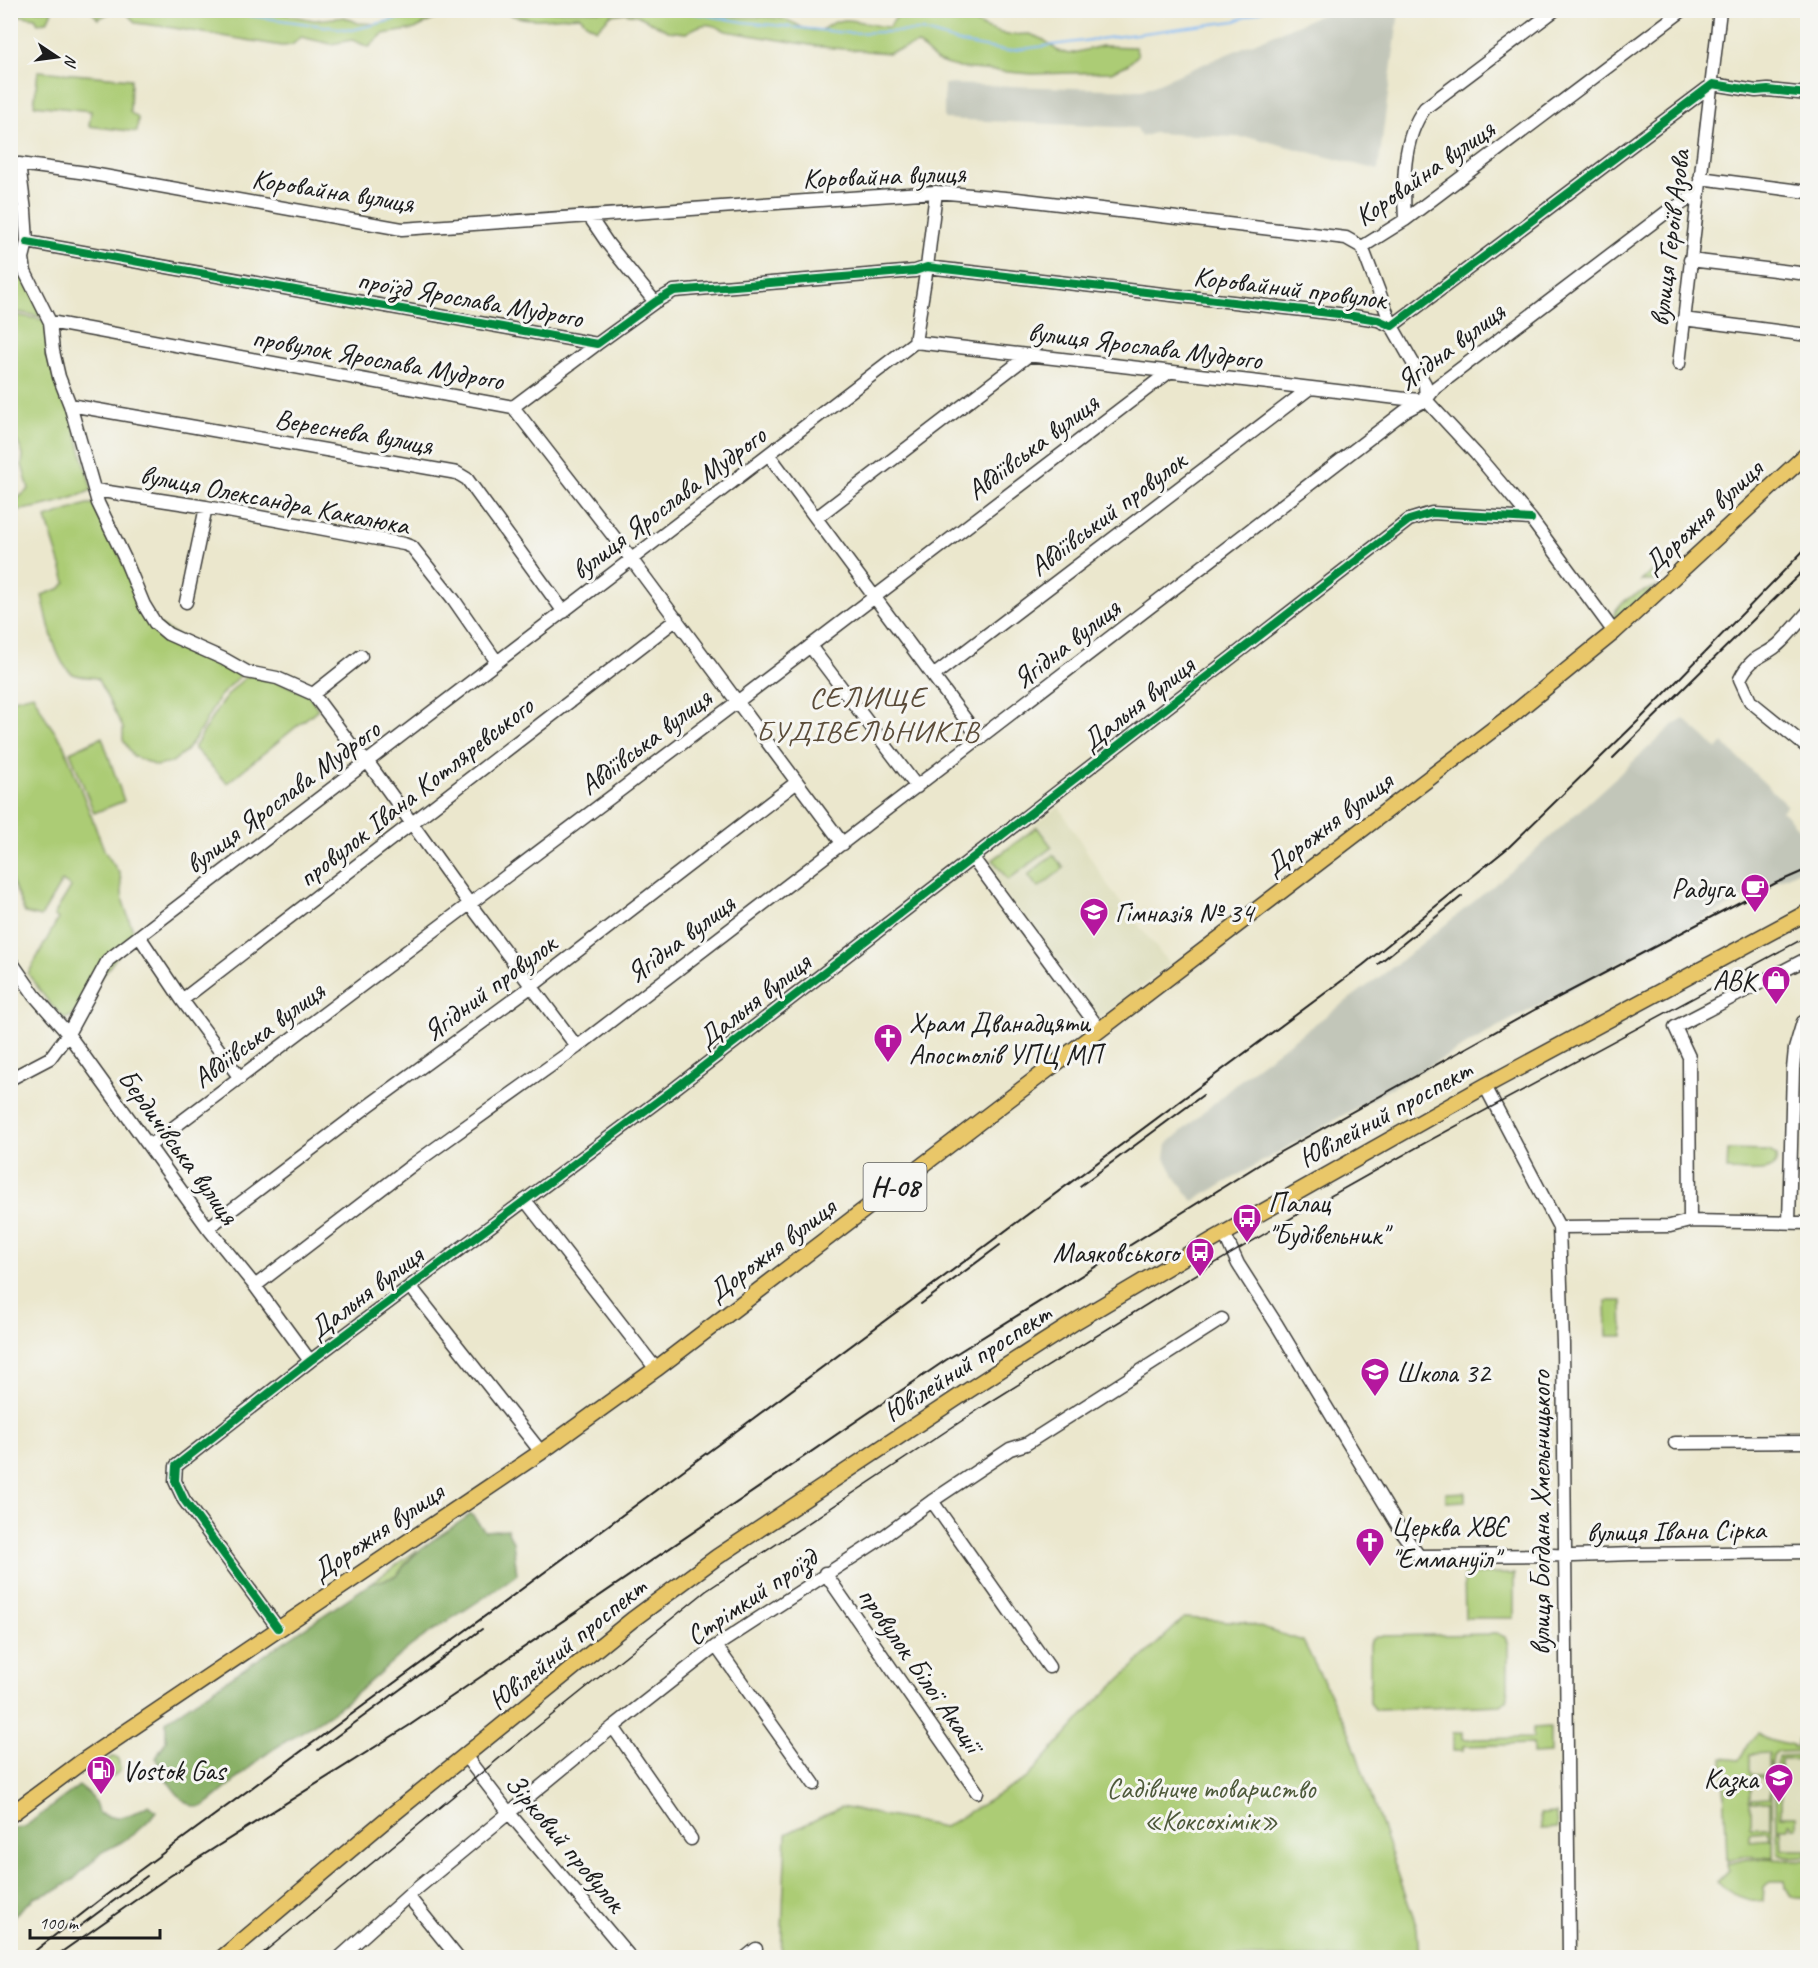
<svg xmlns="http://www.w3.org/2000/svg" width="1818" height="1968" font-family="Caveat,sans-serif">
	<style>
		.built { fill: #ddb }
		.industrial { fill: #c2c6b9 }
		.green { fill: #accc74; stroke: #647448; stroke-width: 1.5 }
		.forest { fill: #89b066; stroke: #526641; stroke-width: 1.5 }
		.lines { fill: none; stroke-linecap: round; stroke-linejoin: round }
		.stream { stroke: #87bbf5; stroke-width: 2 }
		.minor-casing { stroke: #3b3a37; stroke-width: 15 }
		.major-casing { stroke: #3b3a37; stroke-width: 18 }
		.minor { stroke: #fff; stroke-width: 12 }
		.major { stroke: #e9c769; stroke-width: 15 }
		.tram { stroke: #1c1c1c; stroke-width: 1.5 }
		.rail { stroke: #1c1c1c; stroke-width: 2 }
		.cycleway-casing { stroke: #f6f6f2; stroke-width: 11 }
		.cycleway { stroke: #00873e; stroke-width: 8 }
		.labels { text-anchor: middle; stroke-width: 6; stroke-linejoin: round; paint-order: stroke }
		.shield { fill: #f6f6f2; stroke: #5d5d5c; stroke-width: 1.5 }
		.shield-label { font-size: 27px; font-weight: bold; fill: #1c1c1c }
		.street-label { font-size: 28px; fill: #1c1c1c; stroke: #f6f6f2 }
		.poi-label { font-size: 28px; fill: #1c1c1c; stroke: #f6f6f2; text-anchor: start }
		.park-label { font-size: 28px; fill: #4e5a3b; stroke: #f6f6f2 }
		.neighbourhood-label { font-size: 30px; letter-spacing: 1.5px; fill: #5b4c39; stroke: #f6f6f2 }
	</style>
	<rect width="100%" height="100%" fill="#f6f6f2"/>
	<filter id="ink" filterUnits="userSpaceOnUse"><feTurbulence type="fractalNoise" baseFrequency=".0167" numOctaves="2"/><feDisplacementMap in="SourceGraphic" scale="12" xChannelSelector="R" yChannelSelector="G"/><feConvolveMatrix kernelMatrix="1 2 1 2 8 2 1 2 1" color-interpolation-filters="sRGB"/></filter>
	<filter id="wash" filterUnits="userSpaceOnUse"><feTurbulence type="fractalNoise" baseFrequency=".008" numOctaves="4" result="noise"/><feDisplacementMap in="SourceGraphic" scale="24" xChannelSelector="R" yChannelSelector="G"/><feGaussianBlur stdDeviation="1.35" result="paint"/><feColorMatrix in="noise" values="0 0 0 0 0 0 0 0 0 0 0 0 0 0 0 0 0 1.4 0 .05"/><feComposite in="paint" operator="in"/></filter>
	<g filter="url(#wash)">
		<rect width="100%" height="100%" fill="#ebe7cd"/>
		<path class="built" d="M 1059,807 L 1111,890 L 1170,965 L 1099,1019 L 983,864 Z
			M 1807,1748 L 1807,1872 L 1750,1873 L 1750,1752 Z"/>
		<path class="industrial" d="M 1332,10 L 1399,11 L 1378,170 L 1254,138 L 1154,133 L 1141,137 L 1137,128 L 944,119 L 944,84 L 1142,90 Z
			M 1684,719 L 1717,749 L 1723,743 L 1787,805 L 1782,811 L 1802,832 L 1807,827 L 1807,866 L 1777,881 L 1505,1023 L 1193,1201 L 1175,1177 L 1165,1158 L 1167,1144 L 1253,1069 L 1389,970 L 1524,861 L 1672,726 Z"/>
		<path class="green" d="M 11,10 L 52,10 L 52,11 L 47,22 L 38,23 L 35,18 L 11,14 Z
			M 91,11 L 277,11 L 289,15 L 314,20 L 345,17 L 358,23 L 377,24 L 426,11 L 467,11 L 442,15 L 415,29 L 383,34 L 369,47 L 352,40 L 331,44 L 301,37 L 292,45 L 282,46 L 174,28 L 136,23 L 127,14 L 111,12 L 98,19 Z
			M 503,11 L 708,11 C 730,20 754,15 777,18 C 789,19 793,23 803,28 C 808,30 816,30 822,30 C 846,10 862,26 889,27 L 897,16 L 909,11 L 953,11 L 986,28 L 1007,35 L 1030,34 L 1044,40 L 1058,51 L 1069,54 L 1102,46 L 1135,47 L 1138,55 L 1127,65 L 1111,72 L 1032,74 L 959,68 L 937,61 L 918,44 L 888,53 L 822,47 L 726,31 C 708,22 704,22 686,33 L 668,31 L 637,15 L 624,13 L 611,15 L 597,29 L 586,23 L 580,16 C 553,17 527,25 503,11 Z
			M 38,71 L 131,79 L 130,112 L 138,118 L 137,132 L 89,126 L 91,111 L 34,105 Z
			M 10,170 L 15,174 L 23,230 L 20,259 L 45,317 L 11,311 Z
			M 10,314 L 45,320 L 92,490 C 66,502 41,507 14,511 L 11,504 L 29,489 L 22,465 L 23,455 L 19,445 L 11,431 Z
			M 87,504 L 96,504 L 149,619 L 242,674 L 219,697 L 197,736 L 186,751 L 171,763 L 156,766 L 133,756 L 123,740 L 123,728 L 97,678 C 90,677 80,677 73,674 C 54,663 47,615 42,595 L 61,588 L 66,582 L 46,518 Z
			M 1671,555 L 1676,561 L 1655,581 L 1641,581 Z
			M 1658,586 L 1619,624 L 1613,622 C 1613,599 1640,593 1658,586 Z
			M 249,675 L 275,680 L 309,695 L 318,709 L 227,783 L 194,748 C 209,723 224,692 249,675 Z
			M 33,694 L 48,722 L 63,743 L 100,839 L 105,852 L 120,874 L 123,901 L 134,934 L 73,1015 L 65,1019 L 50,1004 L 28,974 L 58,919 L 54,915 L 71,887 L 62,881 L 41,917 L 25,913 L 11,879 L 10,700 Z
			M 102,737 L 124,801 L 94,813 L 70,752 Z
			M 1037,827 L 1052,847 L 1008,880 L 993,860 Z
			M 1053,855 L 1064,868 L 1038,888 L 1028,875 Z
			M 1728,1150 L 1770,1151 L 1776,1156 C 1781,1178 1741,1170 1727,1170 Z
			M 1606,1301 L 1622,1301 L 1623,1336 L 1607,1336 Z
			M 1465,1492 L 1465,1501 L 1446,1502 L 1446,1493 Z
			M 417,1550 L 405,1564 L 397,1576 L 370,1584 Z
			M 1464,1574 L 1514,1574 L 1514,1618 L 1465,1618 Z
			M 1184,1618 L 1244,1622 L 1303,1641 L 1349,1732 L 1417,1928 L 1419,1957 L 781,1957 L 786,1834 L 841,1807 L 944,1827 L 1027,1778 L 1092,1706 Z
			M 1498,1634 L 1505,1637 L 1508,1645 L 1508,1696 L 1507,1700 L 1501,1705 L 1379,1710 L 1375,1709 L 1370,1703 L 1370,1645 L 1371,1641 L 1377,1636 Z
			M 1550,1727 L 1550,1753 L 1533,1754 L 1533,1744 L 1463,1746 L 1463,1751 L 1453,1751 L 1453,1733 L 1463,1732 L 1463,1739 L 1533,1738 L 1533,1728 Z
			M 1758,1734 L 1768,1739 L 1793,1745 L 1793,1747 L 1797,1747 L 1798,1739 L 1807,1742 L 1807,1751 L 1778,1752 L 1773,1756 L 1772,1763 L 1769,1763 L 1769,1753 L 1750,1754 L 1750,1774 L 1769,1774 L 1769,1765 L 1772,1765 L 1772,1786 L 1770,1786 L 1769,1777 L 1750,1777 L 1750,1828 L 1770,1828 L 1770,1802 L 1752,1802 L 1752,1799 L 1770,1798 L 1770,1788 L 1772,1788 L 1772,1838 L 1770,1838 L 1769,1832 L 1750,1833 L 1750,1841 L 1773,1839 L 1773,1858 L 1745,1856 L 1727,1861 L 1723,1758 L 1739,1760 L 1748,1744 Z
			M 1807,1755 L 1807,1759 L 1781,1760 L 1781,1781 L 1776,1782 L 1778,1758 L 1783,1756 Z
			M 112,1757 L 118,1758 L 120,1771 L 112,1777 L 104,1776 L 98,1771 L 98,1767 Z
			M 1776,1794 L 1781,1794 L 1781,1816 L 1797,1816 L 1797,1827 L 1792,1827 L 1792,1824 L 1789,1823 L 1788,1828 L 1777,1828 Z
			M 1556,1813 L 1557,1828 L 1541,1829 L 1540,1814 Z
			M 1777,1830 L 1781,1830 L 1782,1850 L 1807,1850 L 1807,1856 L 1786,1857 L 1778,1854 Z
			M 1746,1859 L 1807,1860 L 1807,1897 C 1799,1897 1790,1899 1787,1889 L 1785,1888 L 1784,1882 L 1771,1882 L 1764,1887 L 1763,1901 C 1744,1901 1730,1894 1716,1882 L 1728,1870 L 1727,1864 Z"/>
		<path class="forest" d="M 471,1514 L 485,1531 L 507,1529 L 513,1542 L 517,1574 C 483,1601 446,1620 411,1646 C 386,1666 363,1689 338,1708 C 316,1725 291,1737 268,1753 C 255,1761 209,1806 201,1807 C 182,1809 161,1773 156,1758 L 166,1741 L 166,1721 L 370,1584 L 397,1576 C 415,1547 444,1534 471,1514 Z
			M 79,1786 C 90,1794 96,1799 98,1813 C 118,1822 130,1816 149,1805 L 156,1811 L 149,1820 L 135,1833 L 120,1843 L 102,1852 L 73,1880 L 57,1890 L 34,1898 L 11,1918 L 11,1830 L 13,1828 L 24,1827 Z"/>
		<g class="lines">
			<path class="stream" d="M 209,10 L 352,30 L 421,13 L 440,10
				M 674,10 L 744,22 L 847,33 L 922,31 L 962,43 L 1007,51 L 1235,21 L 1264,10"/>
		</g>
	</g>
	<g filter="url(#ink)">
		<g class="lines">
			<g class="minor-casing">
				<path id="minor" d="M 19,164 L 25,211 L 27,242 L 23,258 L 25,272 L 50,322 L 53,351 L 59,377 L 70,405 L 98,503 L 125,559 L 144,605 L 155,623 L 168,634 L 224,659 L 247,672 L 277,678 L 313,694 L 358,754 L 367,761 L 469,903 L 577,1047
					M 10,165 L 19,164 L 87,173 L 402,229 L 936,192 L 1017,199 L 1346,238 L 1362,247 L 1405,220 L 1683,10
					M 1700,178 L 1808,192
					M 589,216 L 608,244 L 655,302
					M 1405,220 C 1403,184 1402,138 1425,108 L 1555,10
					M 27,242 L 597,344 L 655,302 L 674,291 L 915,271 L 927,267 L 1347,315 L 1378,320 L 1392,326 L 1713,84 L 1756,91 L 1768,90 L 1808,94
					M 1362,247 L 1392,326 L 1425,384 L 1426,400 L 1476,454 L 1531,519 L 1614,632
					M 1690,260 L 1808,274
					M 1683,319 L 1808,335
					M 50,322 L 513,407 L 632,560 L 843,844
					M 915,342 L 927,267 L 936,192
					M 1679,364 L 1720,10
					M 70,405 L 457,473 L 467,479 L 564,612
					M 513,407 L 597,344
					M 769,455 L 980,739
					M 95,490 L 206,507 L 404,544 L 412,547 L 454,600 L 497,662
					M 816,518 L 1029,355
					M 186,602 L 206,507
					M 1808,612 C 1799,622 1791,632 1782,641 C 1765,659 1753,652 1740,679 L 1750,701 L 1808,748
					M 810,646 L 917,787
					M 933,676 L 1310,388
					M 313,694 L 361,656
					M 973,858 L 1100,1030
					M 139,936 L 182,1000 L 240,1078
					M 10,960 L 35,996 L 68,1034 L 208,1228 L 255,1286 L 310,1361
					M 182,1000 L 677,619
					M 10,1079 L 50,1058 L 68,1034 L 108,960 L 915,342 L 1406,399 L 1424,400
					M 1485,1086 L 1559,1227 L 1563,1344 L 1569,1958
					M 149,1146 L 737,702 L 1169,372
					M 525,1200 L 656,1369
					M 1690,1221 L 1689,1057 L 1675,1027 L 1808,958
					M 1789,1223 L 1793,1069 L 1795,1049 L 1803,1022
					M 1559,1227 L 1670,1226 L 1690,1221 L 1808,1223
					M 208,1228 L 368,1106 L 532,986 L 797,782
					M 1224,1233 L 1238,1264 L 1277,1325 L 1403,1534 L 1419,1556 L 1552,1555 L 1573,1556 L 1633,1554 L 1808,1552
					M 255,1286 L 415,1163 L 577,1047 L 1405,411 L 1426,400 L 1435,388 L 1668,211 C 1682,204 1692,199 1699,185
					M 410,1286 L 541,1452
					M 1675,1443 L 1808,1442
					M 932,1501 L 1049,1667
					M 825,1573 L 977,1792
					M 278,1628 L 184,1500 L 175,1481 L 176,1466 L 310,1361 L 674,1089 L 1409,520 L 1432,513 L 1531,519
					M 716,1646 L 814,1784
					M 613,1727 L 691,1839
					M 466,1757 L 509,1813 L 631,1958
					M 408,1896 L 458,1958
					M 339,1958 L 408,1896 L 613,1727 L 716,1646 L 876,1542 L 932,1501 L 1010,1449 L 1026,1444 L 1222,1319
					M 745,1958 L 756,1949"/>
			</g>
			<g class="major-casing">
				<path id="major" d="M 10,1815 L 80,1763 L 541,1452 L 656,1369 L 1517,711 L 1614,632 L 1808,453
					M 222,1958 L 382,1823 L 632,1620 L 717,1557 L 969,1390 L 1078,1320 L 1211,1241 L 1485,1086 L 1808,912"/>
			</g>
			<use href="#minor" class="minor"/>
			<use href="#major" class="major"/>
			<path class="tram" d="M 257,1958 L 531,1732 L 706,1591 L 984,1406 L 1175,1287 L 1295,1216 L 1423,1144 L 1808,936"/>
			<path class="rail" d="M 1613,758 L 1808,566
				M 1378,964 L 1462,896
				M 1080,1186 L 1203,1095
				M 921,1304 L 1000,1245
				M 318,1750 L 482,1629
				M 72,1932 L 147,1876
				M 26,1958 L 106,1895 L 731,1435 L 1363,965 L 1509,847 L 1638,721 L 1808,546
				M 53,1958 L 170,1876 L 410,1725 L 946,1360 L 1273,1156 L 1536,1009 L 1776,883 L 1808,869"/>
			<g class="cycleway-casing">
				<path id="cycleway" d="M 27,242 L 597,344 L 655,302 L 674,291 L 915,271 L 927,267 L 1347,315 L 1378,320 L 1392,326 L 1713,84 L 1756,91 L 1768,90 L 1808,94
					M 278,1628 L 184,1500 L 175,1481 L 176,1466 L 310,1361 L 674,1089 L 1409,520 L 1432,513 L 1531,519"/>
			</g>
			<use href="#cycleway" class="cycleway"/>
		</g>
	</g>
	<defs>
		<g id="cafe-pin" transform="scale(1.5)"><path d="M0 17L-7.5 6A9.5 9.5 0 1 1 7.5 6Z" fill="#b5179e" stroke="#f6f6f2"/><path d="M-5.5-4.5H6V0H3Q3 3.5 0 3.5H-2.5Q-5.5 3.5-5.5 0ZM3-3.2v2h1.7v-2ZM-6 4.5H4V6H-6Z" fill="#fff"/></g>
		<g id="school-pin" transform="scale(1.5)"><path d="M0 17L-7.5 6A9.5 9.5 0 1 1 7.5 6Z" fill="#b5179e" stroke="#f6f6f2"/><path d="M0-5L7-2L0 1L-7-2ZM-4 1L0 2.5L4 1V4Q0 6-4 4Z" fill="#fff"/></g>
		<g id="shop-pin" transform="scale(1.5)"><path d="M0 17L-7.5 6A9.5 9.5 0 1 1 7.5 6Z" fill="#b5179e" stroke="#f6f6f2"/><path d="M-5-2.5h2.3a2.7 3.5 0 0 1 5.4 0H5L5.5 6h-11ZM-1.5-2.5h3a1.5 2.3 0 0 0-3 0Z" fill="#fff"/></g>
		<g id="church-pin" transform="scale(1.5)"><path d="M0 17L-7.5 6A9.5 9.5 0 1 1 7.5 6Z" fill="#b5179e" stroke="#f6f6f2"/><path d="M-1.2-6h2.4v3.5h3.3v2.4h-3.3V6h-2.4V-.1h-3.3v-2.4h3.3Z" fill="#fff"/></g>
		<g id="bus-pin" transform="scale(1.5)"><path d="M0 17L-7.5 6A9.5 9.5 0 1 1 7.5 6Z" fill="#b5179e" stroke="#f6f6f2"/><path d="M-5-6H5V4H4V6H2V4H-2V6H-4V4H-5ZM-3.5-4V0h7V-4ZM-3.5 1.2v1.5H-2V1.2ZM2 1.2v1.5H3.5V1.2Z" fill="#fff"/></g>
		<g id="fuel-pin" transform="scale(1.5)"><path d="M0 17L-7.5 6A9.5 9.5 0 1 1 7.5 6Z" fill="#b5179e" stroke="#f6f6f2"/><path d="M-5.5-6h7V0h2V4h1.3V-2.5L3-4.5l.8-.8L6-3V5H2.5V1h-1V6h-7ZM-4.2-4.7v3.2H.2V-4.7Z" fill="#fff"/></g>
	</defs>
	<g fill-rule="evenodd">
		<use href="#cafe-pin" x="1755" y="888"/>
		<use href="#school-pin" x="1094" y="912"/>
		<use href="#shop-pin" x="1776" y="980"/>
		<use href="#church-pin" x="888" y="1038"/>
		<use href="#bus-pin" x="1247" y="1218"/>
		<use href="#bus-pin" x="1200" y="1252"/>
		<use href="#school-pin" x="1375" y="1372"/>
		<use href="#church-pin" x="1370" y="1542"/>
		<use href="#fuel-pin" x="101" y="1770"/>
		<use href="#school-pin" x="1779" y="1778"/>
	</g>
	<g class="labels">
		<rect class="shield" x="863.5" y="1163" width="63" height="48" rx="4.5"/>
		<g class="shield-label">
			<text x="895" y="1196">Н-08</text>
		</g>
		<g class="street-label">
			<text transform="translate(1424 172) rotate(-35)" y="10">Коровайна вулиця</text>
			<text transform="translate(884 175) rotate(-2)" y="10">Коровайна вулиця</text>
			<text transform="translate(333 190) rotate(9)" y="10">Коровайна вулиця</text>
			<text transform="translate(1669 238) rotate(-83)" y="10">вулиця Героїв Азова</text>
			<text transform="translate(1290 287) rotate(7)" y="10">Коровайний провулок</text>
			<text transform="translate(470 298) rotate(10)" y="10">проїзд Ярослава Мудрого</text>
			<text transform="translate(1145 345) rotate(7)" y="10">вулиця Ярослава Мудрого</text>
			<text transform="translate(1450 346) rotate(-37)" y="10">Ягідна вулиця</text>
			<text transform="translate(378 358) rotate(10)" y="10">провулок Ярослава Мудрого</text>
			<text transform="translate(354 431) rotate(10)" y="10">Вереснева вулиця</text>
			<text transform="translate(1032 446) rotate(-37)" y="10">Авдіївська вулиця</text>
			<text transform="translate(275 499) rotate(11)" y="10">вулиця Олександра Какалюка</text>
			<text transform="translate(668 502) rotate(-37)" y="10">вулиця Ярослава Мудрого</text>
			<text transform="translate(1107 513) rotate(-37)" y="10">Авдіївський провулок</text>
			<text transform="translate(1702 516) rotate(-43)" y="10">Дорожня вулиця</text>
			<text transform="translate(1066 643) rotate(-38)" y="10">Ягідна вулиця</text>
			<text transform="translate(1137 703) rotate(-38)" y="10">Дальня вулиця</text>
			<text transform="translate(645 741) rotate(-37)" y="10">Авдіївська вулиця</text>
			<text transform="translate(415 791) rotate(-38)" y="10">провулок Івана Котляревського</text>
			<text transform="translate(282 796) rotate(-37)" y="10">вулиця Ярослава Мудрого</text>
			<text transform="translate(1328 823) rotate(-37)" y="10">Дорожня вулиця</text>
			<text transform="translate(680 938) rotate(-37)" y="10">Ягідна вулиця</text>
			<text transform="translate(489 987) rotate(-37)" y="10">Ягідний провулок</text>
			<text transform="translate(753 1000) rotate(-38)" y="10">Дальня вулиця</text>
			<text transform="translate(258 1034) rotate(-37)" y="10">Авдіївська вулиця</text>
			<text transform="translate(1385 1113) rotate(-29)" y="10">Ювілейний проспект</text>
			<text transform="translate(179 1146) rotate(54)" y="10">Бердичівська вулиця</text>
			<text transform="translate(771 1249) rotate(-37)" y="10">Дорожня вулиця</text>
			<text transform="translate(365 1292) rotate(-37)" y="10">Дальня вулиця</text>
			<text transform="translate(967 1362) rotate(-33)" y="10">Ювілейний проспект</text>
			<text transform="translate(1540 1513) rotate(-90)" y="10">вулиця Богдана Хмельницького</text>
			<text transform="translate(1676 1530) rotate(-1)" y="10">вулиця Івана Сірка</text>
			<text transform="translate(377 1531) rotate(-34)" y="10">Дорожня вулиця</text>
			<text transform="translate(751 1596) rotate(-34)" y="10">Стрімкий проїзд</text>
			<text transform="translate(567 1643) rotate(-39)" y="10">Ювілейний проспект</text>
			<text transform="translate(921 1669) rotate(55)" y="10">провулок Білої Акації</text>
			<text transform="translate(566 1842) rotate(50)" y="10">Зірковий провулок</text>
		</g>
		<g class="poi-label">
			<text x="1734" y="898" text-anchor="end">Радуга</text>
			<text x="1115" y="922">Гімназія № 34</text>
			<text x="1755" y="990" text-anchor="end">АВК</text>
			<text x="909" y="1032">Храм Дванадцяти<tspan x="909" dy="32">Апостолів УПЦ МП</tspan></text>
			<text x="1268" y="1212">Палац<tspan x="1268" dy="32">"Будівельник"</tspan></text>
			<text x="1179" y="1262" text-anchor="end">Маяковського</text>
			<text x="1396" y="1382">Школа 32</text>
			<text x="1391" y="1536">Церква ХВЄ<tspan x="1391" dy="32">"Еммануїл"</tspan></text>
			<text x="122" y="1780">Vostok Gas</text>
			<text x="1758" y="1788" text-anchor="end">Казка</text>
		</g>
		<g class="park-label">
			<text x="1211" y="1798">Садівниче товариство<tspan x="1211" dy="32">«Коксохімік»</tspan></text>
		</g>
		<g class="neighbourhood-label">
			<text x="868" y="707">СЕЛИЩЕ<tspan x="868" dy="34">БУДІВЕЛЬНИКІВ</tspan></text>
		</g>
	</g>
	<rect width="1818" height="1968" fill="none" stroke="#f6f6f2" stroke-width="36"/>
	<g transform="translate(57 57) rotate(103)" stroke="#f6f6f2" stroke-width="4.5" paint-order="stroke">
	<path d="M0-4.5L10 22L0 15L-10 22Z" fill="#1c1c1c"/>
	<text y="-9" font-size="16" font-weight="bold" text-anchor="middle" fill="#1c1c1c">N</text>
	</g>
	<path d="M30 1929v9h130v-9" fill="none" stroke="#1c1c1c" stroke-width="3"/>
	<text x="39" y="1929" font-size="18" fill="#1c1c1c" stroke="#f6f6f2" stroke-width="4.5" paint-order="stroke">100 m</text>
</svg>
